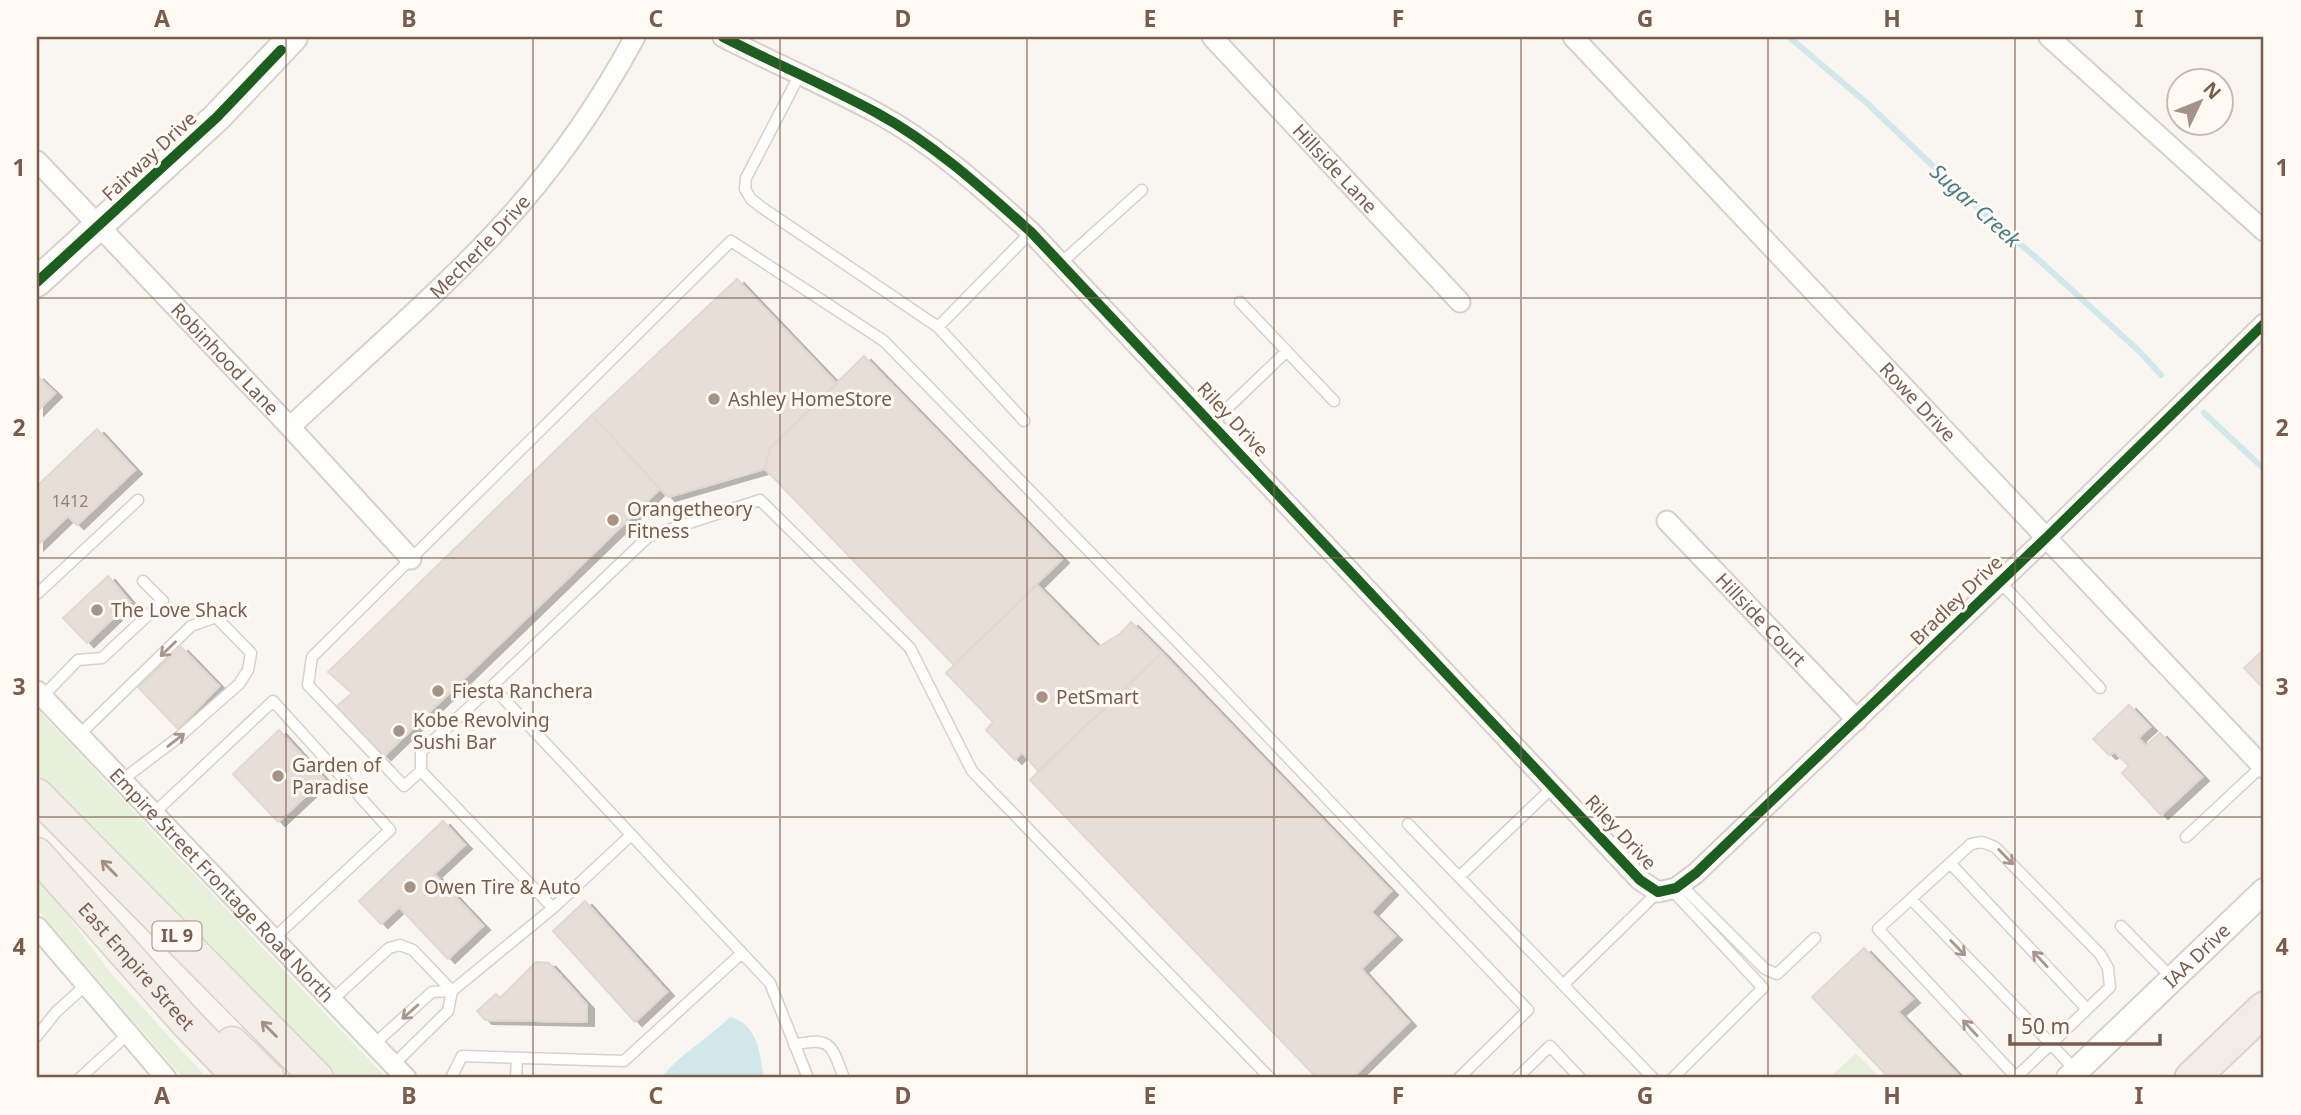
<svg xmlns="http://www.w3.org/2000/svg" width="2301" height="1115" font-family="'Noto Sans',sans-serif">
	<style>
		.green { fill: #e7f0db }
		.water { fill: #d0e8ea }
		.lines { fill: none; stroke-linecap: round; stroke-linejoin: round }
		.stream { stroke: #d0e8ea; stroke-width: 6 }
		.building { fill: #e6ded7; stroke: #e2d8d2; stroke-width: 2; filter: url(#shadow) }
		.service-casing { stroke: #d7d1cb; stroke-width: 13 }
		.minor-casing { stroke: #d7d1cb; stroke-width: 23 }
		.tertiary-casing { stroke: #d7d1cb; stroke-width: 28 }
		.secondary-casing { stroke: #d9d2cb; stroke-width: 32 }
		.primary-casing { stroke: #dad1cc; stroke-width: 35 }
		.trunk-casing { stroke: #dad1cc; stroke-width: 37 }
		.service { stroke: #fefefd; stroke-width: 10 }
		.minor { stroke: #fefefd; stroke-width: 19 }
		.tertiary { stroke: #fefefd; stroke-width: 24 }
		.secondary { stroke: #fefefd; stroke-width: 28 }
		.primary { stroke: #f3eee8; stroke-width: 32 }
		.trunk { stroke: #f2ece8; stroke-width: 33 }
		.cycleway-casing { stroke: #fffaf3; stroke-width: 15 }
		.cycleway { stroke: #1b5e20; stroke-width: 10 }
		.oneway { stroke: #a8958b }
		.oneway2 { stroke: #a48f83 }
		.grid { fill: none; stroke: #7a5c4d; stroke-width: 2; stroke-opacity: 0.55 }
		.poi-dot { fill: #a69286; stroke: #fffaf3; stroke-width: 2.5 }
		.labels { text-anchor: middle; stroke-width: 6; stroke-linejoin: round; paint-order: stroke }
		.number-label { font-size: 16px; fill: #977e72 }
		.shield { fill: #fffaf3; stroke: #a28b7f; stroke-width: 2 }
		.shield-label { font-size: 18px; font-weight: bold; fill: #7a5c4d }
		.street-label { font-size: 19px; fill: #7a5c4d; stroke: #fffaf3 }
		.poi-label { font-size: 19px; fill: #7a5c4d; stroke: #fffaf3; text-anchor: start }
		.water-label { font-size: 21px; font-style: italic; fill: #437c86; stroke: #fffaf3 }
		.neatline { fill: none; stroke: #7a5c4d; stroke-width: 2.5 }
		.grid-label { font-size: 23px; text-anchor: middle; font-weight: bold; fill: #7a5c4d }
	</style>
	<defs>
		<filter id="shadow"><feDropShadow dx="7" dy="4" stdDeviation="0" flood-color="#0004"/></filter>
	</defs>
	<rect width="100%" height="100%" fill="#f9f5f0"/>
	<path class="green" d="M 37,709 L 386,1078 L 338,1078 L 37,774 Z
		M 37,875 L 109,971 L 207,1078 L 183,1078 L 37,909 Z
		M 1856,1053 L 1880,1078 L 1829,1078 Z"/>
	<path class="water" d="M 730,1017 C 759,1025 759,1052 764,1078 L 661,1078 C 681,1053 708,1039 730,1017 Z"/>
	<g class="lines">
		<path class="stream" d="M 1789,37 L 1868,104 L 1961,193 L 2041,262 L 2139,351 L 2161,375
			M 2204,413 L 2264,469"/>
	</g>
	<path class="building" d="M 737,279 L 837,384 L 770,448 L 765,469 L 668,497 L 592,415 Z
		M 864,356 L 1062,559 L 954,665 L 765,469 L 770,448 Z
		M 37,376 L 55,393 L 37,411 Z
		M 592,415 L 660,489 L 384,756 L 336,707 L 352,693 L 328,672 Z
		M 97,429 L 135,470 L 77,525 L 68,516 L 37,546 L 37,486 Z
		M 108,576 L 130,602 L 87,643 L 63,618 Z
		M 1037,585 L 1098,647 L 1120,634 L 1131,622 L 1162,653 L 1038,771 L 1022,752 L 1015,760 L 986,730 L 993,722 L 946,673 Z
		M 181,647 L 219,686 L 178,729 L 138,687 Z
		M 2264,649 L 2264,689 L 2244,668 Z
		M 1162,653 L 1391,891 L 1371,912 L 1395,936 L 1361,969 L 1409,1022 L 1352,1078 L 1317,1078 L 1030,780 Z
		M 2129,705 L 2150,727 L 2138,738 L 2146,746 L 2160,733 L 2202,777 L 2161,815 L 2122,773 L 2129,766 L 2115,752 L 2109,755 L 2093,739 Z
		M 279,730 L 324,779 L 278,822 L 233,774 Z
		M 443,821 L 465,845 L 434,874 L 483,926 L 448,959 L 399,907 L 381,924 L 359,901 Z
		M 585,901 L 667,992 L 635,1022 L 553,931 Z
		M 1864,948 L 1913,999 L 1898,1012 L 1961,1078 L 1889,1078 L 1812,997 Z
		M 536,962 L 549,963 L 587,1005 L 587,1022 L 485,1020 L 477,1011 L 496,994 L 500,998 Z"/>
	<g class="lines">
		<g class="service-casing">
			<path id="service" d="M 799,76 L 746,178 L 745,189 L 751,199 L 761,207 L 938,327 L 1024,421
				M 1061,263 L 1142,190
				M 1240,302 L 1334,401
				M 938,327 L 1031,232
				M 1212,423 L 1287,351
				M 2000,582 L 2100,688
				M 37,594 L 138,500
				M 492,686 L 649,536 L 760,500 L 910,648 L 972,771 L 1270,1078
				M 42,697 L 78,660 L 102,658 L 163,601 L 143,581
				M 78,736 L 191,626 L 216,617 L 251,653 L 248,670 L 239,684 L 179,737 L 122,780
				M 421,771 L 553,908
				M 153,814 L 273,701 L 390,830 L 273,939
				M 1408,824 L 1653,1078
				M 2186,837 L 2262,766
				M 1950,863 L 2087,1009
				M 1459,877 L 1553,787
				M 1680,884 L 1765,969 L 1777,974 L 1815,938
				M 1671,889 L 1763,988 L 1673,1078
				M 1911,899 L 2051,1044 L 2016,1077 L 1878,929 L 1971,844 L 1982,842 L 1995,847 L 2100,954 L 2108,968 L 2110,987 L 2051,1044 L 2076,1071
				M 2121,926 L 2173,979
				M 1563,985 L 1658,892
				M 331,1001 L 389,948 L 400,945 L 413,950 L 452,991
				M 37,1036 L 56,1012 L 86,985
				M 373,1045 L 432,992 L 452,991 L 553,908 L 631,835
				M 794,1045 C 832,1036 831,1045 844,1078
				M 392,1066 L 448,1011 L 452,991
				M 80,1078 L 128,1034
				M 451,1078 L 462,1056 L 624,1061 L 742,953
				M 516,1078 L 517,1058
				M 808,1078 L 770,983 L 492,686 L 421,752 L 421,771 L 404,786 L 308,685 L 312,657 L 731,241 L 884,341 L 1201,666 L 1528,1010 L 1459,1078
				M 1517,1078 L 1550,1046 L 1580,1078"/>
		</g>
		<g class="minor-casing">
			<g id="minor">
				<path d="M 723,37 C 774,63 827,86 877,113 C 934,144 983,189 1031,232 L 1640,880 L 1658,892 L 1676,888 L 1696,873 L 2047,537 L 2264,324"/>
				<path id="s1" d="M 1212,37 L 1460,302"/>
				<path id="s2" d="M 1573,37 L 2264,768"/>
				<path d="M 2049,37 L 2264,231"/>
				<path id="s3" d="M 37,161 L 290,427 L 411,559"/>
				<path id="s4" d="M 290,427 C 357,364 428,303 492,236 C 547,178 597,107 635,37"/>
				<path id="s5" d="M 1667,521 L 1857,720"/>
				<path id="s6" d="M 37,691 L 406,1078"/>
				<path d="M 37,927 L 166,1078"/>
			</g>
		</g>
		<g class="tertiary-casing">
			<g id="tertiary">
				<path id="s7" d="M 2069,1078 L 2264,891"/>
			</g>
		</g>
		<g class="secondary-casing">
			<path id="secondary" d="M 37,282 L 217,117 L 293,37"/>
		</g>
		<g class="primary-casing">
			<g id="primary">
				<path d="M 37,795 L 317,1078"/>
				<path id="s8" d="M 37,854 L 186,1022 L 240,1078"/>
				<path d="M 232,1043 L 268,1078"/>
			</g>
		</g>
		<g class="trunk-casing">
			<path id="trunk" d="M 2192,1078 L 2264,1009"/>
		</g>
		<use href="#service" class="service"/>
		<use href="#minor" class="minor"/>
		<use href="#tertiary" class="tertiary"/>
		<use href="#secondary" class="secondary"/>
		<use href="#primary" class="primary"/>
		<use href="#trunk" class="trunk"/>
		<g class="cycleway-casing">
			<path id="cycleway" d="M 723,37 C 774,63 827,86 877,113 C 934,144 983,189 1031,232 L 1640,880 L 1658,892 L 1676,888 L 1696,873 L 2047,537 L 2264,324
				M 37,282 L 217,117 L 281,50"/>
		</g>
		<use href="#cycleway" class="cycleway"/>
	</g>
	<defs><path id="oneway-shaft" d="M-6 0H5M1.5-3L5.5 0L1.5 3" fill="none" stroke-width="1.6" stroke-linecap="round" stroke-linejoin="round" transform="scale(1.75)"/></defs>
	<g class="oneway">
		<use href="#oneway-shaft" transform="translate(168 649) rotate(136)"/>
		<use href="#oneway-shaft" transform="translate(176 740) rotate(-38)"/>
		<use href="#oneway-shaft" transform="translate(2006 857) rotate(46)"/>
		<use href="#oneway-shaft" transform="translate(1958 948) rotate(46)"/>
		<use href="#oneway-shaft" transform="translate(2040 959) rotate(-133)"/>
		<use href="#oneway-shaft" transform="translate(410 1012) rotate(138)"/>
		<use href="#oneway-shaft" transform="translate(1970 1028) rotate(-133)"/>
	</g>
	<g class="oneway2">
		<use href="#oneway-shaft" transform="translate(109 868) rotate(-135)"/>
		<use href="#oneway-shaft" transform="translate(269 1029) rotate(-135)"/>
	</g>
	<path class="grid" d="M 286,37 L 286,1078M 533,37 L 533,1078M 780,37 L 780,1078M 1027,37 L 1027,1078M 1274,37 L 1274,1078M 1521,37 L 1521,1078M 1768,37 L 1768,1078M 2015,37 L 2015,1078M 37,298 L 2264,298M 37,558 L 2264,558M 37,817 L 2264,817"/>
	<g class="poi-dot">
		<circle cx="714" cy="399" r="7"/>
		<circle cx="613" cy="520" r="7"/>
		<circle cx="97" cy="610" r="7"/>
		<circle cx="438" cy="691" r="7"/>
		<circle cx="1042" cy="697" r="7"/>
		<circle cx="399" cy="731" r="7"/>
		<circle cx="278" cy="776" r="7"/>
		<circle cx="410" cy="887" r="7"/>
	</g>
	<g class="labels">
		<g class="number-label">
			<text x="70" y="507">1412</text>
		</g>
		<rect class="shield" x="152.5" y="921.5" width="49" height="29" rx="5"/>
		<g class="shield-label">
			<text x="177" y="942">IL 9</text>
		</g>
		<g class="street-label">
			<text transform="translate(149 156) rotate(-43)" y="7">Fairway Drive</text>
			<text dy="7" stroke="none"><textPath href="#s1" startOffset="180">Hillside Lane</textPath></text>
			<text dy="7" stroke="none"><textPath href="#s4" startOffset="262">Mecherle Drive</textPath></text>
			<text dy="7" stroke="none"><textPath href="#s3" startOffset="273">Robinhood Lane</textPath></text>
			<text dy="7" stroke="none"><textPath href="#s2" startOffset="502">Rowe Drive</textPath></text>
			<text transform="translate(1233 419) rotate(47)" y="7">Riley Drive</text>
			<text transform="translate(1956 600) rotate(-44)" y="7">Bradley Drive</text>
			<text dy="7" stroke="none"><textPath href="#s5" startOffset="136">Hillside Court</textPath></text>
			<text transform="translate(1621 832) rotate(47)" y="7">Riley Drive</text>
			<text dy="7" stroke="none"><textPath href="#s6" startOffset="268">Empire Street Frontage Road North</textPath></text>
			<text dy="7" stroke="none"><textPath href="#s7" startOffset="177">IAA Drive</textPath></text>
			<text dy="7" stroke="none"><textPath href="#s8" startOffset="150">East Empire Street</textPath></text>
		</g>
		<g class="poi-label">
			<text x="728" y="406">Ashley HomeStore</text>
			<text x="627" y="516">Orangetheory<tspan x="627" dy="22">Fitness</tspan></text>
			<text x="111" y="617">The Love Shack</text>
			<text x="452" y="698">Fiesta Ranchera</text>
			<text x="1056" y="704">PetSmart</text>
			<text x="413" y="727">Kobe Revolving<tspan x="413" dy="22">Sushi Bar</tspan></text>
			<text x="292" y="772">Garden of<tspan x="292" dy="22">Paradise</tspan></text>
			<text x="424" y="894">Owen Tire &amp; Auto</text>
		</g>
		<g class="water-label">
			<text transform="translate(1975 206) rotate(42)" y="7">Sugar Creek</text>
		</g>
	</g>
	<rect width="2301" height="1115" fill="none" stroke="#fffaf3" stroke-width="77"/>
	<g transform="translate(2200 102) rotate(47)"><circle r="33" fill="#fffaf3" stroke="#cabbb1" stroke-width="2"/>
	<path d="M0-5L12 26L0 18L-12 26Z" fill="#a69286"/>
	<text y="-10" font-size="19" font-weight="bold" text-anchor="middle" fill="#7a5c4d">N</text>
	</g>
	<path d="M2010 1034v10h150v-10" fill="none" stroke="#7a5c4d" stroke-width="3.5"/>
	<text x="2021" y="1034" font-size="21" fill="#7a5c4d" stroke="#fffaf3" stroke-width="5" paint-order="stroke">50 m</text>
	<rect x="38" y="38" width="2224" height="1038" class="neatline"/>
	<g class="grid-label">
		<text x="162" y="27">A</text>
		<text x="409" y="27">B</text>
		<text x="656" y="27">C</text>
		<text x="903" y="27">D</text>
		<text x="1150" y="27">E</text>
		<text x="1398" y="27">F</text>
		<text x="1645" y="27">G</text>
		<text x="1892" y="27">H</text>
		<text x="2139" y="27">I</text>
		<text x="19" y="176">1</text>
		<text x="2282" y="176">1</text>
		<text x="19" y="436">2</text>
		<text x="2282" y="436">2</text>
		<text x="19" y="695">3</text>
		<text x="2282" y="695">3</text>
		<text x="19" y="955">4</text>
		<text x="2282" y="955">4</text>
		<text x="162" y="1104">A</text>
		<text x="409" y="1104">B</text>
		<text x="656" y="1104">C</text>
		<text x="903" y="1104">D</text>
		<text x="1150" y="1104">E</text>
		<text x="1398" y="1104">F</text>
		<text x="1645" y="1104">G</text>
		<text x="1892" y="1104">H</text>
		<text x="2139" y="1104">I</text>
	</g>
</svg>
